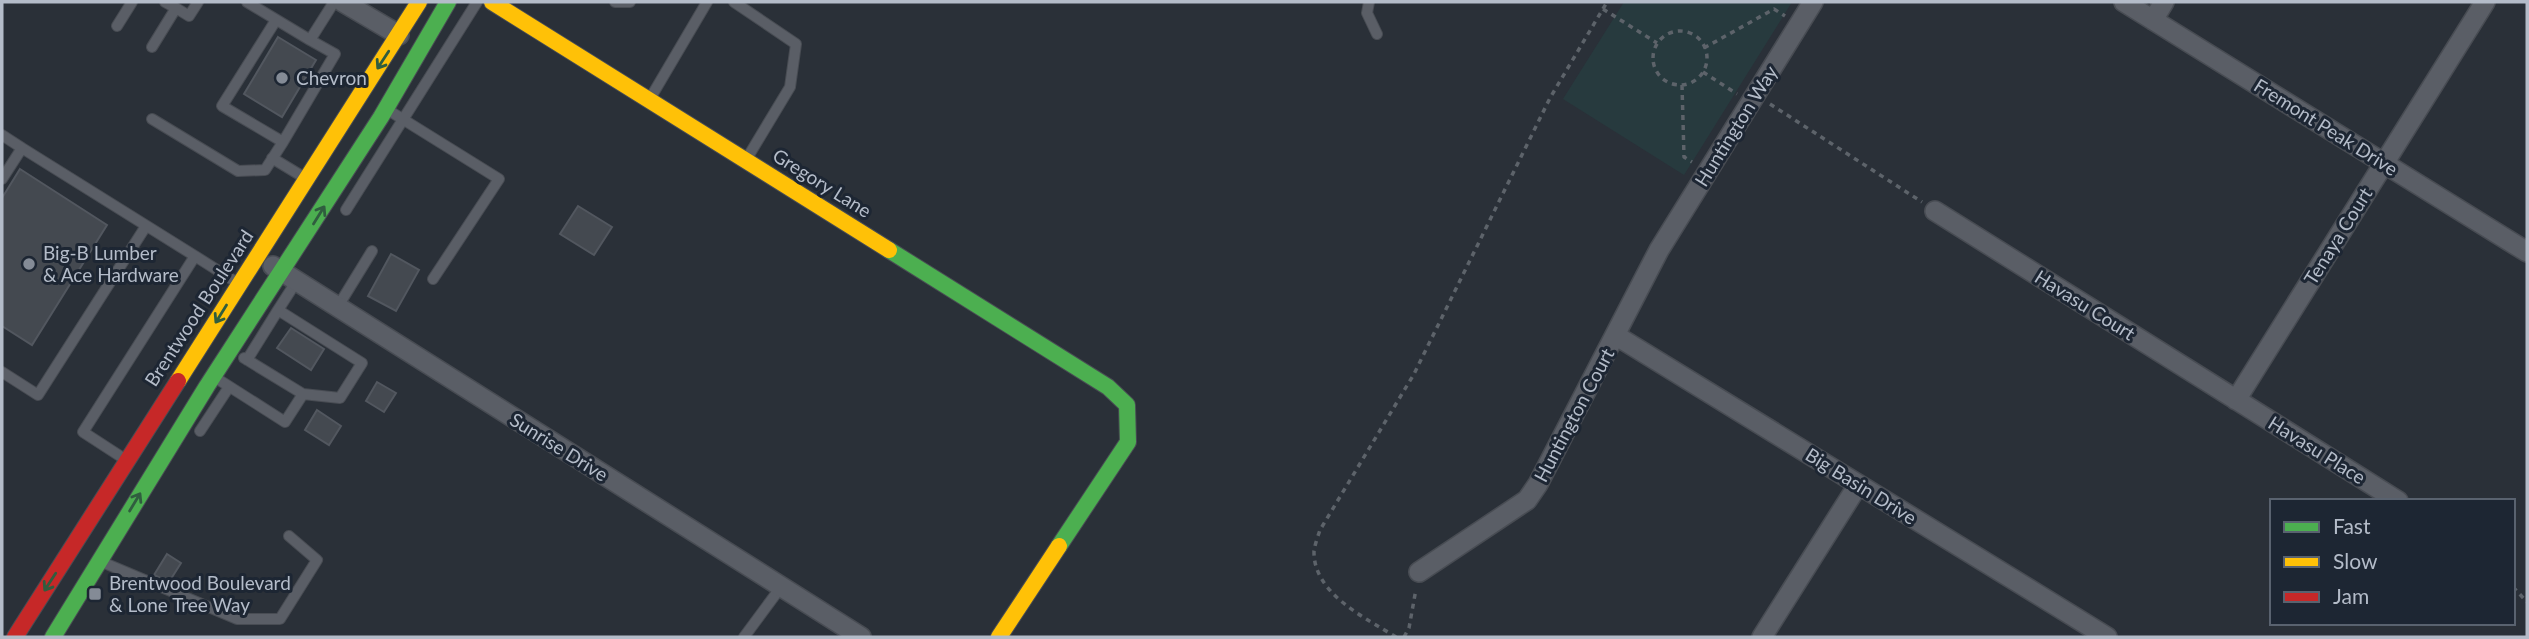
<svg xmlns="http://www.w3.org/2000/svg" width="2529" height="639" font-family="Lato,sans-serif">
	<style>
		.green { fill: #273a3e }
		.building { fill: #444950; stroke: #52575f; stroke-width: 2 }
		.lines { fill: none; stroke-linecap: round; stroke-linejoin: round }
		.lane-casing { stroke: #484c53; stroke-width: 12 }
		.street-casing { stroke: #484c53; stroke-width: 22 }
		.fast-casing { stroke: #484c53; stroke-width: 18 }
		.slow-casing { stroke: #484c53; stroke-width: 18 }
		.jam-casing { stroke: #484c53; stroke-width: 18 }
		.path { stroke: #5d636a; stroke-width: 3.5; stroke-dasharray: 5 5; stroke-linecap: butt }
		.lane { stroke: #5a5e66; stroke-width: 10 }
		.street { stroke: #5a5e66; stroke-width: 19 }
		.fast { stroke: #4caf50; stroke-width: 16 }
		.slow { stroke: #ffc107; stroke-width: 16 }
		.jam { stroke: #c62828; stroke-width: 16 }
		.oneway { stroke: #305d3f }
		.poi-dot { fill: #848b96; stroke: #1d2633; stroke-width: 2.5 }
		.labels { text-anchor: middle; stroke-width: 6; stroke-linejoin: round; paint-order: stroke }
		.poi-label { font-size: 19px; fill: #b4bcc9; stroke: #1d2633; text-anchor: start }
		.street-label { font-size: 19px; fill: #b4bcc9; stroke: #1d2633 }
	</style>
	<rect width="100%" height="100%" fill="#2a3038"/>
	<path class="green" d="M 1624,2 L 1792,2 L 1684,175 L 1563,99 Z"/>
	<path class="building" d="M 278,37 L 316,60 L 282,117 L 244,94 Z
		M 20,169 L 107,225 L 32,345 L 2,326 L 2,198 Z
		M 578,206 L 612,227 L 594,255 L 560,234 Z
		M 391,254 L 419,270 L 396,311 L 368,296 Z
		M 291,328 L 324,349 L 311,370 L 277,348 Z
		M 377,382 L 396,393 L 384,412 L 366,401 Z
		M 317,410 L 341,426 L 329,445 L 305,430 Z
		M 167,554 L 181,563 L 169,582 L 154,575 Z"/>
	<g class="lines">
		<g class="lane-casing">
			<path id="lane" d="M 165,2 L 176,8
				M 247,2 L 310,40 L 334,2
				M 615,2 L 630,2
				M 734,2 L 796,44 L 790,87 L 746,160
				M 1369,2 L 1367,13 L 1377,34
				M 276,20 L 222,106 L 283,142 L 335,54 L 310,40
				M 117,26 L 132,2
				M 152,47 L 176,8 L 189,16 L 198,2
				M 651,97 L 707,2
				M 388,110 L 499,179 L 433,279
				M 152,119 L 238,171 L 265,170 L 283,142
				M 2,135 L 22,148
				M 272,158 L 305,178
				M 2,179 L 22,148 L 195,256 L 83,432 L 123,458
				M 346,210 L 477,2
				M 195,256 L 236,282
				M 337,308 L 372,251
				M 278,310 L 296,282
				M 247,360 L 278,310 L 362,363 L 340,398 L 303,394
				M 2,372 L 38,395 L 146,226
				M 216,378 L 285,422 L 303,394 L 244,358
				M 200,431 L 229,387
				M 102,562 L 237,619 L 280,619 L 317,560 L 289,536
				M 744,637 L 781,587"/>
		</g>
		<g class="street-casing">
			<path id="street" d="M 343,2 L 399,35
				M 2124,2 L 2527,252
				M 2153,20 L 2164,2
				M 1935,211 L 2398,501
				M 273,266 L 861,637
				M 1615,335 L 2107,637
				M 2236,400 L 2485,2
				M 1419,572 L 1527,500 L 1538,484 L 1659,250 L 1813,2
				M 1762,637 L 1858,485"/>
		</g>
		<g class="fast-casing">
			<path id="fast" d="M 889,250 L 1108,387 L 1127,405 L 1128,442 L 1059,546
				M 53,637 L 207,386 L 381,117 L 448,2"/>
		</g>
		<g class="slow-casing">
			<path id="slow" d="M 492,2 L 889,250
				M 178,381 L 419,2
				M 999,637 L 1059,546"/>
		</g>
		<g class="jam-casing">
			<path id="jam" d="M 15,637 L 178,381"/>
		</g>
		<path class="path" d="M 1603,9 L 1657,43
			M1653 58a27 27 0 1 1 54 0a27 27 0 1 1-54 0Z
			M 1704,48 L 1774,9 L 1785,16
			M 1703,72 L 1737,94
			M 1682,85 L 1684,157 L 1692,162
			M 1770,104 L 1922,202
			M 2513,587 L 2527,602
			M 1396,637 C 1366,618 1313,594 1314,551 C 1315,544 1318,536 1320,530 L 1414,374 L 1550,98 L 1607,2
			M 1404,637 L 1409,628 L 1416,589"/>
		<use href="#lane" class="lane"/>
		<use href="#street" class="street"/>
		<use href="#fast" class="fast"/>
		<use href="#slow" class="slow"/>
		<use href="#jam" class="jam"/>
	</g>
	<defs><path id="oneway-shaft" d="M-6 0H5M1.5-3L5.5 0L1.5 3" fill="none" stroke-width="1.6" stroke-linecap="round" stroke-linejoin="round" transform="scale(1.75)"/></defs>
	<g class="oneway">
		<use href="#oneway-shaft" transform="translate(383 60) rotate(123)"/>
		<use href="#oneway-shaft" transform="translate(319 215) rotate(-58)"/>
		<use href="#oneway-shaft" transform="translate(221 314) rotate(122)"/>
		<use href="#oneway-shaft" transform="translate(135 502) rotate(-59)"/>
		<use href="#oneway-shaft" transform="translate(50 582) rotate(123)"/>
	</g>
	<g class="poi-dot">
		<circle cx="282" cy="78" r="7"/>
		<circle cx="29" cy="264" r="7"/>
		<rect x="88" y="587" width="14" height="14" rx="3.5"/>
	</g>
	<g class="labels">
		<g class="poi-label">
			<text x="296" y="85">Chevron</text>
			<text x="43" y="260">Big-B Lumber<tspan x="43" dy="22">&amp; Ace Hardware</tspan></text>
			<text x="109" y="590">Brentwood Boulevard<tspan x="109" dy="22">&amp; Lone Tree Way</tspan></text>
		</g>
		<g class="street-label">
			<text transform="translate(1736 126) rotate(-58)" y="7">Huntington Way</text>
			<text transform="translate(2326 127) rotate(32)" y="7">Fremont Peak Drive</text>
			<text transform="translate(822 183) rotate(32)" y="7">Gregory Lane</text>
			<text transform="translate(2338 236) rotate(-58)" y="7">Tenaya Court</text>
			<text transform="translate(2085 305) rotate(32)" y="7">Havasu Court</text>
			<text transform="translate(199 308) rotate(-57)" y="7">Brentwood Boulevard</text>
			<text transform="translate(1574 415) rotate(-62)" y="7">Huntington Court</text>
			<text transform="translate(559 447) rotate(32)" y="7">Sunrise Drive</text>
			<text transform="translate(2317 450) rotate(32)" y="7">Havasu Place</text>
			<text transform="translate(1861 486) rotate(32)" y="7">Big Basin Drive</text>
		</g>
	</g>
	<rect width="2529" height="639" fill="none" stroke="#b4bcc9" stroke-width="7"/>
	<rect x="2270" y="499" width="245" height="126" fill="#1d2633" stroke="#59626f" stroke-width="2"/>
	<rect x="2284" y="522" width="35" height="10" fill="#4caf50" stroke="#59626f" stroke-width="2"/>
	<text x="2333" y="534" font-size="21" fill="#b4bcc9">Fast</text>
	<rect x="2284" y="557" width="35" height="10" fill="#ffc107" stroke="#59626f" stroke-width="2"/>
	<text x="2333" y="569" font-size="21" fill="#b4bcc9">Slow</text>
	<rect x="2284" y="592" width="35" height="10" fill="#c62828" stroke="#59626f" stroke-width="2"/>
	<text x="2333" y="604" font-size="21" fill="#b4bcc9">Jam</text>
</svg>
